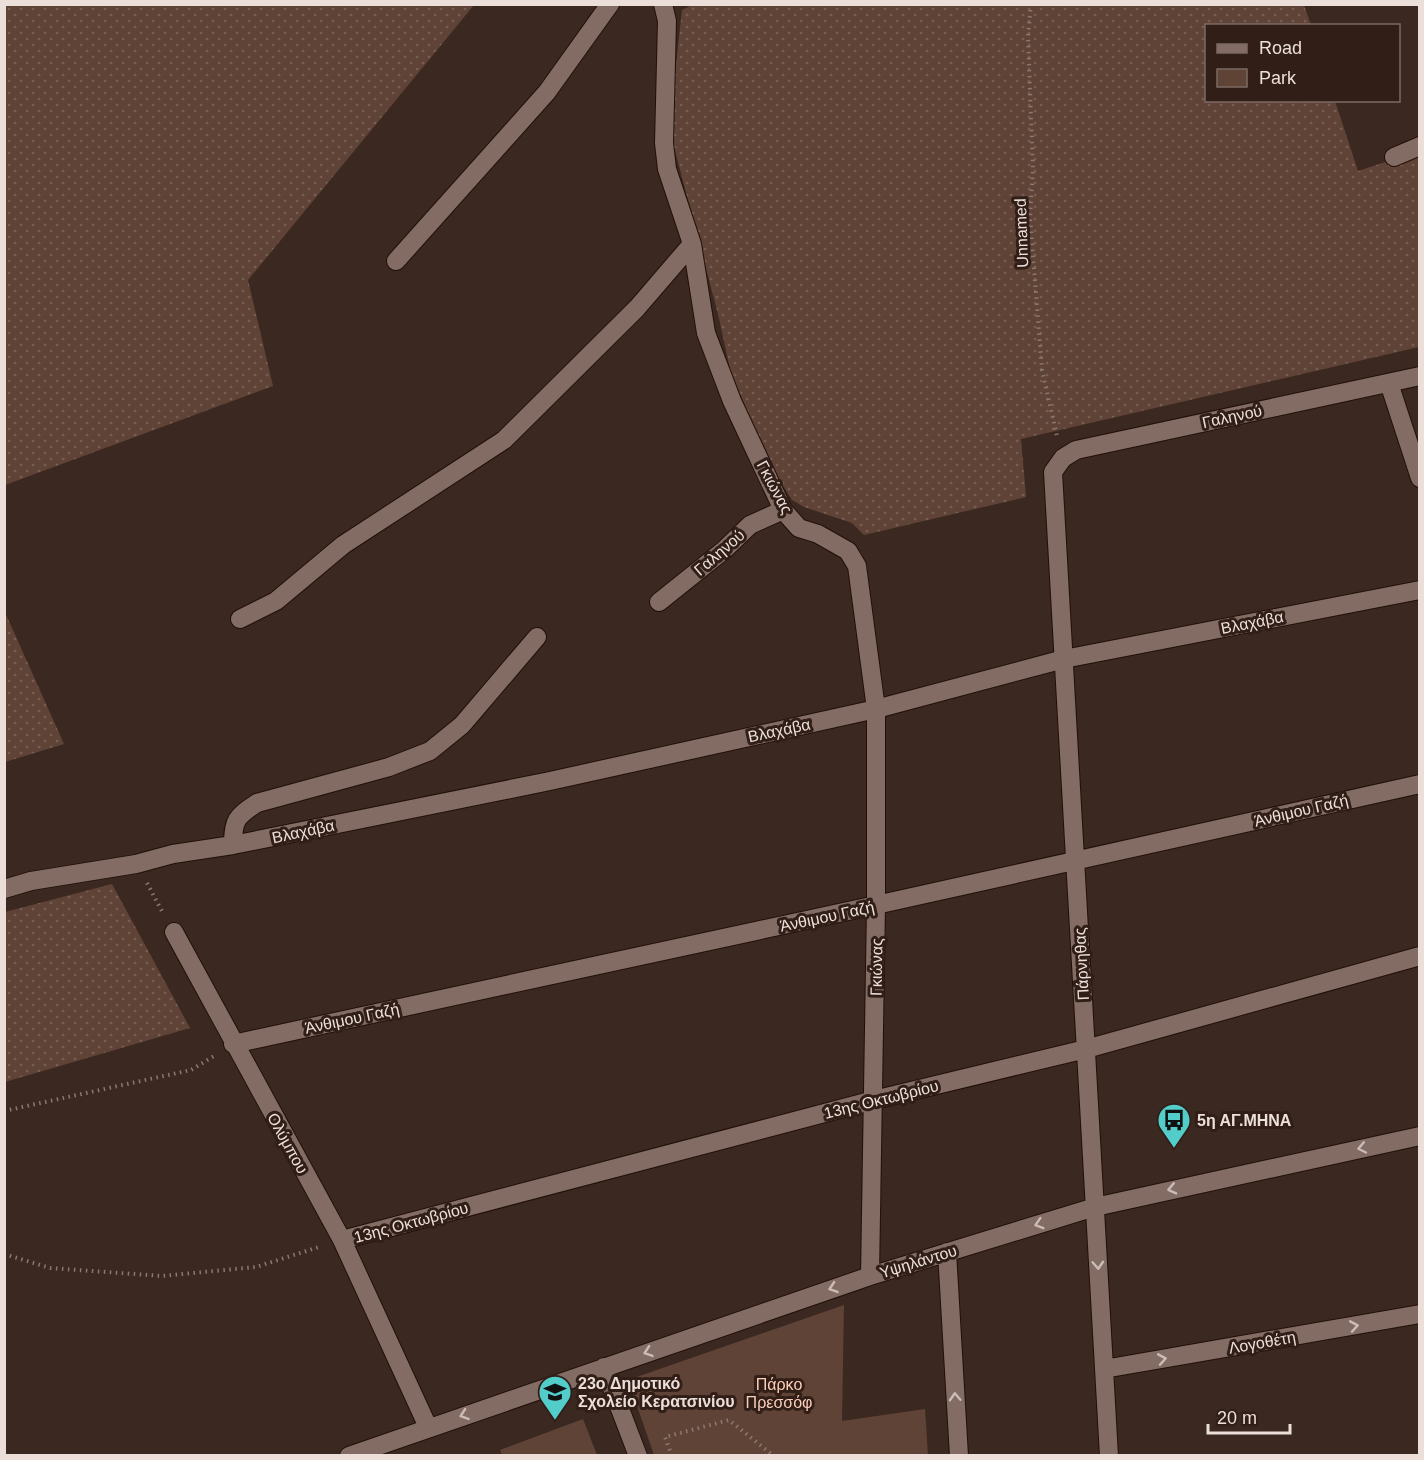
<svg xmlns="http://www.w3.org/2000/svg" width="1424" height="1460" font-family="Helvetica,sans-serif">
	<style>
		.grass { fill: url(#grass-dots) }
		.park { fill: #604337 }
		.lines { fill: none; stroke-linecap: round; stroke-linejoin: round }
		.minor-casing { stroke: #21100a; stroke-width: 20 }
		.path { stroke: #8a7973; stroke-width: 4; stroke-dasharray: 1.5 4.5; stroke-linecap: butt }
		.minor { stroke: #826c64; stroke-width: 18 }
		.oneway { stroke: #ccbcb7 }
		.labels { text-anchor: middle; stroke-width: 6; stroke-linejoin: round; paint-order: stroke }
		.street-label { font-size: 16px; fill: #ecdfda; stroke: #301e17 }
		.poi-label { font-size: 16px; font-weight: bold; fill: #ecdfda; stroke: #301e17; text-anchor: start }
		.park-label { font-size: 16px; fill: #fccdb9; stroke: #301e17 }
	</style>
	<defs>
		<pattern id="grass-dots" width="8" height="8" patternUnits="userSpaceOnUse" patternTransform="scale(1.5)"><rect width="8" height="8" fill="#604337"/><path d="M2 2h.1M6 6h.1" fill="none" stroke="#775e53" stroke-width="1.8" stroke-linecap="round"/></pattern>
	</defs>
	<rect width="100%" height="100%" fill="#3b2820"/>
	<path class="grass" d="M 5,4 L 474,5 L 248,280 L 273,386 L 5,485 Z
		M 694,4 L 1304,5 L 1311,25 L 1206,26 L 1206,100 L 1335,101 L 1358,171 L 1419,151 L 1419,347 L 1021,439 L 1026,497 L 864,535 L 852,523 L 804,507 L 792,500 L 768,462 L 730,369 L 718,314 L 674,147 L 674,83 L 682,10 Z
		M 4,610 L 64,744 L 5,762 L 4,762 Z
		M 112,884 L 190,1028 L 5,1082 L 5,912 Z"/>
	<path class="park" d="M 844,1305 L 842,1421 L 925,1409 L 928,1455 L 654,1455 L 628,1380 Z
		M 583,1419 L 597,1455 L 502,1455 L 500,1450 Z"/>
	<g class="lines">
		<g class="minor-casing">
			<path id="minor" d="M 663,4 L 667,21 L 664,143 L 667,169 L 692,244
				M 1394,157 L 1420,146
				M 396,261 L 547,92 L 610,4
				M 1389,383 L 1420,478
				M 659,602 L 724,550 L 750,525 L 783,510
				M 240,619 L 276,601 L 343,545 L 504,440 L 637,308 L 692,244 L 706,333 L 732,401 L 783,510 L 799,528 L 818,534 L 848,551 L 857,566 L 876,709 L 876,905 L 870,1276
				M 233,845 C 233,820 236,817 257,803 L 389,767 L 430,751 L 462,725 L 537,637
				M 4,889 L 31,881 L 136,864 L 173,854 L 233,845 L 550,781 L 876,709 L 1064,659 L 1420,590
				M 174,932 L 342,1240 L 428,1427
				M 233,1044 L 876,905 L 1420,784
				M 342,1240 L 874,1100 L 1086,1049 L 1420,956
				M 947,1252 L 959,1456
				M 604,1367 L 638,1456
				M 1104,1369 L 1420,1314
				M 349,1456 L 870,1276 L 1095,1207 L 1420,1136
				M 1109,1456 L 1053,472 L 1063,458 L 1076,450 L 1420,376"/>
		</g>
		<path class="path" d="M 1031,4 L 1028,36 L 1033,169 L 1030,217 L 1042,370 L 1057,436
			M 147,883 L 163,913
			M 4,1111 L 191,1070 L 214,1056
			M 4,1254 L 50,1268 L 162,1276 L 256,1267 L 322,1246
			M 672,1456 L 665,1437 L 729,1420 L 774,1456"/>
		<use href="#minor" class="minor"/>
	</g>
	<defs><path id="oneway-chevron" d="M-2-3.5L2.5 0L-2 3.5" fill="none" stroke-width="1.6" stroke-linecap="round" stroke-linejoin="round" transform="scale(1.5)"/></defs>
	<g class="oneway">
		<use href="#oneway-chevron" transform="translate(1362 1148) rotate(168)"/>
		<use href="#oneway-chevron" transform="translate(1172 1189) rotate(167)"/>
		<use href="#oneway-chevron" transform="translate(1039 1224) rotate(163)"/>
		<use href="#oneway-chevron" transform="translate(1098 1265) rotate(87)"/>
		<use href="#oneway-chevron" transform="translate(833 1288) rotate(161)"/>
		<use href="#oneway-chevron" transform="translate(1354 1326) rotate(-10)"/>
		<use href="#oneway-chevron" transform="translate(648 1352) rotate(161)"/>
		<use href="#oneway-chevron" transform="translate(1162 1359) rotate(-10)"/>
		<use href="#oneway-chevron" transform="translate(955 1397) rotate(-93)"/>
		<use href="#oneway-chevron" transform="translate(464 1415) rotate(161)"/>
	</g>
	<defs>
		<g id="bus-pin" transform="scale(1.725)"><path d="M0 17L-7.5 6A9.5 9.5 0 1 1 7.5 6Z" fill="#53cdca" stroke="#301e17"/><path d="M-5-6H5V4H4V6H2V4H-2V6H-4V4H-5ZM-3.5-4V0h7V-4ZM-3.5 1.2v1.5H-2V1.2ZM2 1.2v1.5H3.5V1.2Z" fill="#111"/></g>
		<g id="school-pin" transform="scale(1.725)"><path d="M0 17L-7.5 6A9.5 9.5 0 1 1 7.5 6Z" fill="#53cdca" stroke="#301e17"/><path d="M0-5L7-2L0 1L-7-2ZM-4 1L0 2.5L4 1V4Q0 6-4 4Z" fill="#111"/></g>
	</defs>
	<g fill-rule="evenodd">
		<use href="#bus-pin" x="1174" y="1120"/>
		<use href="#school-pin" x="555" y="1392"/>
	</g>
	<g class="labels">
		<g class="street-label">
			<text transform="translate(1021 233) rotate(-92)" y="6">Unnamed</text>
			<text transform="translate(1232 416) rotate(-12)" y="6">Γαληνού</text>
			<text transform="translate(775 487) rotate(62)" y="6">Γκιώνας</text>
			<text transform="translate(719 552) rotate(-41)" y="6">Γαληνού</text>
			<text transform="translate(1252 622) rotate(-11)" y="6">Βλαχάβα</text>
			<text transform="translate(779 730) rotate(-12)" y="6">Βλαχάβα</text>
			<text transform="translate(1301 810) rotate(-13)" y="6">Άνθιμου Γαζή</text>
			<text transform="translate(303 831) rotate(-12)" y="6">Βλαχάβα</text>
			<text transform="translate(827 916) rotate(-12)" y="6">Άνθιμου Γαζή</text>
			<text transform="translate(1081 964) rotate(-93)" y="6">Πάρνηθας</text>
			<text transform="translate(876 967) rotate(-89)" y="6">Γκιώνας</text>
			<text transform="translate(352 1018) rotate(-12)" y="6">Άνθιμου Γαζή</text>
			<text transform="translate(881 1099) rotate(-14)" y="6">13ης Οκτωβρίου</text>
			<text transform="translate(288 1143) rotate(61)" y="6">Ολύμπου</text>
			<text transform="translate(411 1222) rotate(-15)" y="6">13ης Οκτωβρίου</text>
			<text transform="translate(918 1261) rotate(-17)" y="6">Υψηλάντου</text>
			<text transform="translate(1262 1342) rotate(-10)" y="6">Λογοθέτη</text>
		</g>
		<g class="poi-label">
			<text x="1197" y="1126">5η ΑΓ.ΜΗΝΑ</text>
			<text x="578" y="1389">23o Δημοτικό<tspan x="578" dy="18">Σχολείο Κερατσινίου</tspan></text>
		</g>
		<g class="park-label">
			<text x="779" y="1390">Πάρκο<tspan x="779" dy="18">Πρεσσόφ</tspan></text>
		</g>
	</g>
	<rect width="1424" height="1460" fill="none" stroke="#ecdfda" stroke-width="12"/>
	<rect x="1205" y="24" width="195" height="78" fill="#301e17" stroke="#7b6b65" stroke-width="1.5"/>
	<rect x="1217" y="44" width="30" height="9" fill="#826c64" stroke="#7b6b65" stroke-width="1.5"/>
	<text x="1259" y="54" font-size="18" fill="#ecdfda">Road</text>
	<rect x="1217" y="69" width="30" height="18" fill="#604337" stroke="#7b6b65" stroke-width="1.5"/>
	<text x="1259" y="84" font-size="18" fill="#ecdfda">Park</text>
	<path d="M1208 1424v9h82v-9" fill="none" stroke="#ecdfda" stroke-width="3"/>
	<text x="1217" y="1424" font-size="18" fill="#ecdfda" stroke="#301e17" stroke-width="4.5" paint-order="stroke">20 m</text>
</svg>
